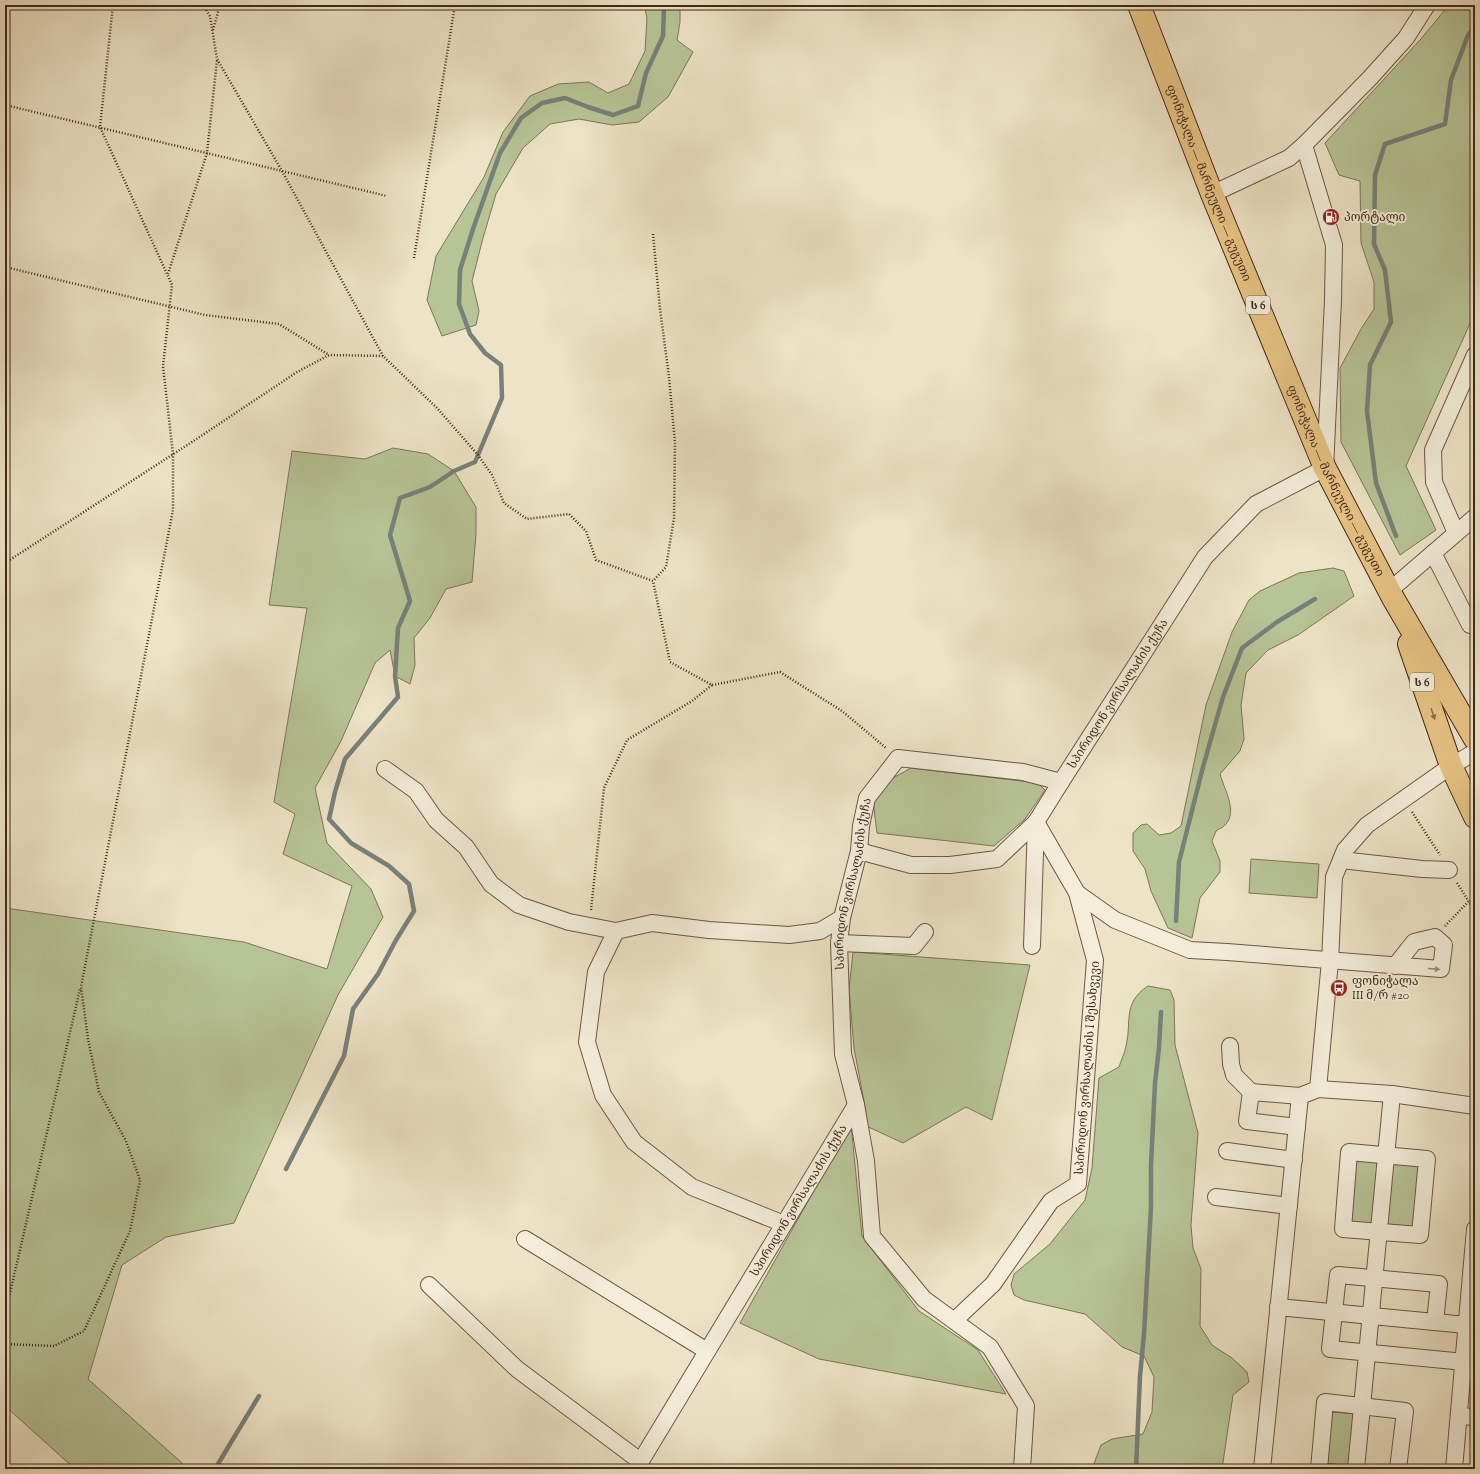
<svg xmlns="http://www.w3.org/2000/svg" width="1480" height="1474" font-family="'Sorts Mill Goudy','Noto Serif Georgian',serif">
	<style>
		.green { fill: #b7c496; stroke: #7c7658 }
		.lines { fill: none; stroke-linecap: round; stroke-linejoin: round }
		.stream { stroke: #77817a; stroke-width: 4.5 }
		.minor-casing { stroke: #6d5744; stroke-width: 18 }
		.highway-casing { stroke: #422819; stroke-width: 24 }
		.path { stroke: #422819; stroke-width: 2.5; stroke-dasharray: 1 2; stroke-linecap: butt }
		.minor { stroke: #f3edda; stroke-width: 16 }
		.highway { stroke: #e6c283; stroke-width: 22 }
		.oneway { fill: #8c6d49 }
		.oneway2 { fill: #9a8a7a }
		.labels { text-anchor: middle; stroke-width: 4; stroke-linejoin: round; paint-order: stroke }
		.shield { fill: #f3edda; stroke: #776353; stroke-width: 1 }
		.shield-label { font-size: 11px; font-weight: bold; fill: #422819 }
		.street-label { font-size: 12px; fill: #422819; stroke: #f3edda }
		.poi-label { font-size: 12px; fill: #422819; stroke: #f3edda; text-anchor: start }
	</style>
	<rect width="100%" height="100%" fill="#ede3c6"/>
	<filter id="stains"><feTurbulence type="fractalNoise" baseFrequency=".005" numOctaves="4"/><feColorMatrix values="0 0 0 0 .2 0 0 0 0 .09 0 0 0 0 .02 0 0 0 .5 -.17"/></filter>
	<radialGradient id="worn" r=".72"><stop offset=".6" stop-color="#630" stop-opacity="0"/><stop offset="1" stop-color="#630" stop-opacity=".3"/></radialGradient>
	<path class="green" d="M 644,5 L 680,5 L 680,22 L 677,40 L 693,52 L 668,97 L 639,122 L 612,125 L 579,119 L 550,124 L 523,148 L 496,194 L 483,238 L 472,281 L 479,311 L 476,325 L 442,336 L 427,300 L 436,256 L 484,177 L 503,132 L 530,96 L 558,84 L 589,82 L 608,93 L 629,84 L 645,51 L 647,18 Z
		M 1449,5 L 1475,5 L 1475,317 L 1472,319 L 1406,466 L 1436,530 L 1400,555 L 1341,442 L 1340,368 L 1361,329 L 1374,309 L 1374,282 L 1361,243 L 1360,181 L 1339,175 L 1325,143 L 1420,40 Z
		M 393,448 L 428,454 L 454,471 L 476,507 L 476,534 L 472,582 L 446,589 L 430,618 L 414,638 L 415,665 L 410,684 L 395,676 L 390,650 L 375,663 L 341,741 L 315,788 L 327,843 L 371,889 L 383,917 L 338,995 L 234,1223 L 166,1237 L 122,1265 L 88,1379 L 182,1463 L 181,1469 L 75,1469 L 5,1406 L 5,908 L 244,942 L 327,969 L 352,886 L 283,854 L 295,814 L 274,802 L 307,608 L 269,605 L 292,451 L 365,459 Z
		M 1333,568 L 1344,571 L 1354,596 L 1298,635 L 1268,650 L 1246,673 L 1241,705 L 1244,739 L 1240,751 L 1220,774 C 1224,789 1239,813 1224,826 C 1222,828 1218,829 1216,831 L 1212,841 L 1220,861 L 1220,872 L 1200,898 L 1192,938 L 1168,928 L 1151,891 L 1145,869 L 1133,851 L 1133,833 L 1141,825 L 1147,824 L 1159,835 L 1171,833 L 1181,826 L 1206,705 L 1232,632 L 1249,600 L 1260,591 L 1299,573 Z
		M 911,768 L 1038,783 L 1045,790 L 1025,819 L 994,846 L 877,833 L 873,801 L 886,782 Z
		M 1251,859 L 1319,864 L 1317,898 L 1249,893 Z
		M 853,952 L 1030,965 L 992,1120 L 966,1107 L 903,1143 L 864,1125 L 866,1112 L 854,1048 L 849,989 Z
		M 1148,986 L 1170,990 L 1174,1000 L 1175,1045 L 1198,1133 L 1191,1225 L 1193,1248 L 1201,1269 L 1200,1326 L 1212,1345 L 1232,1358 L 1247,1372 L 1249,1382 L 1233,1395 L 1222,1469 L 1092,1469 L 1101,1445 L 1112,1439 L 1143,1434 L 1152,1412 L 1154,1377 L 1144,1356 L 1122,1347 L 1085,1314 L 1024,1300 L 1014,1295 L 1011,1285 L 1014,1274 L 1050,1244 L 1085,1200 L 1092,1168 L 1099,1078 L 1119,1067 C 1121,1060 1125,1053 1126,1046 C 1132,1022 1122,1003 1148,986 Z
		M 851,1124 L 862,1236 L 919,1311 L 978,1350 L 1006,1394 L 819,1359 L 740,1323 Z
		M 1354,1156 L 1423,1163 L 1416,1230 L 1348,1223 Z
		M 1331,1412 L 1358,1414 L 1353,1466 L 1326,1463 Z"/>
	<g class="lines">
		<path class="stream" d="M 1396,536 L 1376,483 L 1367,411 L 1370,365 L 1391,322 L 1385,270 L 1374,244 L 1375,175 L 1385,144 L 1445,124 L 1451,80 L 1468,35 L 1475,27
			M 1176,921 L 1179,862 L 1203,767 L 1223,697 L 1242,648 L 1277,622 L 1315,599
			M 286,1169 L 344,1056 L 353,1009 L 378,974 L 396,940 L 414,911 L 409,884 L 389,866 L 351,843 L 329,819 L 335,792 L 345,759 L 398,697 L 395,676 L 398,628 L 410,601 L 390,535 L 400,498 L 430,487 L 454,471 L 475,462 L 502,398 L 501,365 L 485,353 L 470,334 L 459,304 L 460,270 L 473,229 L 500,153 L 521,118 L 542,103 L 565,98 L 588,107 L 613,115 L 638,106 L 646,73 L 663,36 L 664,7 L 663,5
			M 215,1469 L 259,1396
			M 1136,1469 L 1140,1376 L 1144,1334 L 1151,1207 L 1151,1165 L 1155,1083 L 1159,1048 L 1161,1012"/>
		<g class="minor-casing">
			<g id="minor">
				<path d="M 1212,194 L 1289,158 L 1304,145 L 1370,78 L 1406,38 L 1427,5"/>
				<path d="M 1456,533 L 1434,482 L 1433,450 L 1475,355"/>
				<path d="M 1433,553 L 1470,625"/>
				<path d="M 1389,591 L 1475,517"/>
				<path d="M 385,769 L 416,791 L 436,820 L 466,847 L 491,884 L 519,905 L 569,922 L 616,931 L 652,923 L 709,930 L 789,935 L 820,931 L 842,918"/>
				<path d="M 859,851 L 911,865 L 950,865 L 997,859 L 1036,822 L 1061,782"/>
				<path d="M 1341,860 L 1422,869 L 1449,870"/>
				<path d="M 1077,893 L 1115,920 L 1190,950 L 1227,952 L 1441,969 L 1444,945 L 1435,937 L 1414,942 L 1395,966"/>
				<path d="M 616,931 L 596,972 L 587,1042 L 603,1095 L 634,1142 L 692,1187 L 784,1224"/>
				<path d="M 839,943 L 914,946 L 925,932"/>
				<path d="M 1032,946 L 1036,822"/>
				<path d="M 1230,1046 L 1231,1064 L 1234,1075 L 1251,1092"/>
				<path d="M 1318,1089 L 1330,961 L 1334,877 L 1345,850 L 1367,825 L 1451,766 L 1475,752"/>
				<path d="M 1297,1127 L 1247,1121 L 1251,1092 L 1300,1096 L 1318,1089 L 1392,1094 L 1475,1106"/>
				<path d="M 1227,1151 L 1294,1160"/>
				<path d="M 1349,1152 L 1427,1159 L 1420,1235 L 1343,1229 Z"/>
				<path d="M 1216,1197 L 1289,1206"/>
				<path d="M 525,1239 L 707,1351"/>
				<path d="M 429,1285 L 517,1369 L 640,1461"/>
				<path d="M 1278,1307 L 1466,1325"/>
				<path id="s1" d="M 955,1320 L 993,1284 L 1051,1201 L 1078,1184 L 1095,960 L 1077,893 L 1036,822"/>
				<path d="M 1435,1322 L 1439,1284 L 1338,1275 L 1330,1349 L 1475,1363"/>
				<path d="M 1459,1416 L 1475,1417"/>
				<path id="s2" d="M 636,1469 L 856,1105"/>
				<path id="s3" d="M 1022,1469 L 1026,1406 L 990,1347 L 924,1299 L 872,1236 L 866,1161 L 856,1105 L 843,1054 L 839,943 L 842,918 L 859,851 L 861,826 L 867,798 L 898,758 L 1023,772 L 1061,782 L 1205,557 L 1256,504 L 1325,468 L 1333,300 L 1334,245 L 1304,145"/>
				<path d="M 1262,1469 L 1300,1096"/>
				<path d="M 1319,1469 L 1325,1402 L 1405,1411 L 1398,1469"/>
				<path d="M 1356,1469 L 1392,1094"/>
				<path d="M 1454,1469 L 1475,1229"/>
			</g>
		</g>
		<g class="highway-casing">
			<g id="highway">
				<path id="s4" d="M 1139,5 L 1212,194 L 1325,468 L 1393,598 L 1475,739"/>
				<path d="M 1409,644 L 1451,766 L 1475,817"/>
			</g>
		</g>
		<path class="path" d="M 203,5 L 210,16 L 217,59 L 282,171 L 383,356
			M 213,30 L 220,5
			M 5,105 L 387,196
			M 653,234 L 660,309 L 669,377 L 675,443 L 674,518 L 666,567 L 653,581
			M 414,258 L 455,5
			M 5,267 L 205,315 L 279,324 L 329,355
			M 168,274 L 207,153 L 217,60
			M 5,563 L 195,440 L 297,372 L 329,355 L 383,356 L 437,408 L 478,455 L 492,475 L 504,503 L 527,519 L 569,514 L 586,531 L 596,560 L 653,581 L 670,662 L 712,685 L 780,672 L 842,711 L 886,748
			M 1412,812 L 1440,855
			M 1457,883 L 1475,911
			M 591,910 L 604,788 L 627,740 L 692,701 L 712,685
			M 1445,926 L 1469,901
			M 5,1315 L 80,989
			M 5,1344 L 54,1346 L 84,1331 L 130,1231 L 140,1180 L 126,1141 L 99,1092 L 88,1039 L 81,987 L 173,510 L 173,454 L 163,366 L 172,285 L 100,127 L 113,5"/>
		<use href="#minor" class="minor"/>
		<use href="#highway" class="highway"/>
	</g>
	<defs><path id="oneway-solid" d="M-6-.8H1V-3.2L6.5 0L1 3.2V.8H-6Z"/></defs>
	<use class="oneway" href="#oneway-solid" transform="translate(1433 714) rotate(71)"/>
	<use class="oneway2" href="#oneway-solid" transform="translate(1434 969) rotate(5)"/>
	<defs>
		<g id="fuel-disc" transform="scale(0.9)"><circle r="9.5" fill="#8f2418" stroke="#f3edda"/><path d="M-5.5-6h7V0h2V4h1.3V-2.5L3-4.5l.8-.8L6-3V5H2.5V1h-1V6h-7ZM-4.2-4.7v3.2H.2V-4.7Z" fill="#fff"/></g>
		<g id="bus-disc" transform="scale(0.9)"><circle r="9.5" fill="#8f2418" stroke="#f3edda"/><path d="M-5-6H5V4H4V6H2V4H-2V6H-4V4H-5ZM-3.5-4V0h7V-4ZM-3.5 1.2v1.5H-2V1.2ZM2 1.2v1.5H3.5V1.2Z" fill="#fff"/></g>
	</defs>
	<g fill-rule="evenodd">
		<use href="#fuel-disc" x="1331" y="217"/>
		<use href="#bus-disc" x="1339" y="988"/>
	</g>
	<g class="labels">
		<g class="shield">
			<rect x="1246" y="296" width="24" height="18" rx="3"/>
			<rect x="1410" y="673" width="24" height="18" rx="3"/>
		</g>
		<g class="shield-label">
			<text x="1258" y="309">ს 6</text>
			<text x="1422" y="686">ს 6</text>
		</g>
		<g class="street-label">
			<text dy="4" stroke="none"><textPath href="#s4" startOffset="191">ფონიჭალა — მარნეული — გუგუთი</textPath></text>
			<text dy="4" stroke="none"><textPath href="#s4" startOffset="515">ფონიჭალა — მარნეული — გუგუთი</textPath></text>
			<text dy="4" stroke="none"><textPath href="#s3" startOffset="1060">სპირიდონ ვირსალაძის ქუჩა</textPath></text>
			<text dy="4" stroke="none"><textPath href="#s3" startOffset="652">სპირიდონ ვირსალაძის ქუჩა</textPath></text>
			<text dy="4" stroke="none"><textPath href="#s1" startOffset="302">სპირიდონ ვირსალაძის I შესახვევი</textPath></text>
			<text dy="4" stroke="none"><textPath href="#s2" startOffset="314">სპირიდონ ვირსალაძის ქუჩა</textPath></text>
		</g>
		<g class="poi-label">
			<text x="1344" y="221">პორტალი</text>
			<text x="1352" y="985">ფონიჭალა<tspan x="1352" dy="14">III მ/რ #20</tspan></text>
		</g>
	</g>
	<rect width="1480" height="1474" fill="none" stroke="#ede3c6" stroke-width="20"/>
	<rect x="6" y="6" width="1468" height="1462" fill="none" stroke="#422819" stroke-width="2"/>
	<rect x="10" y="10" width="1460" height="1454" fill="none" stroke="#422819"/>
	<rect width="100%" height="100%" filter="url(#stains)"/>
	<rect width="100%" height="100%" fill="url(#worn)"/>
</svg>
